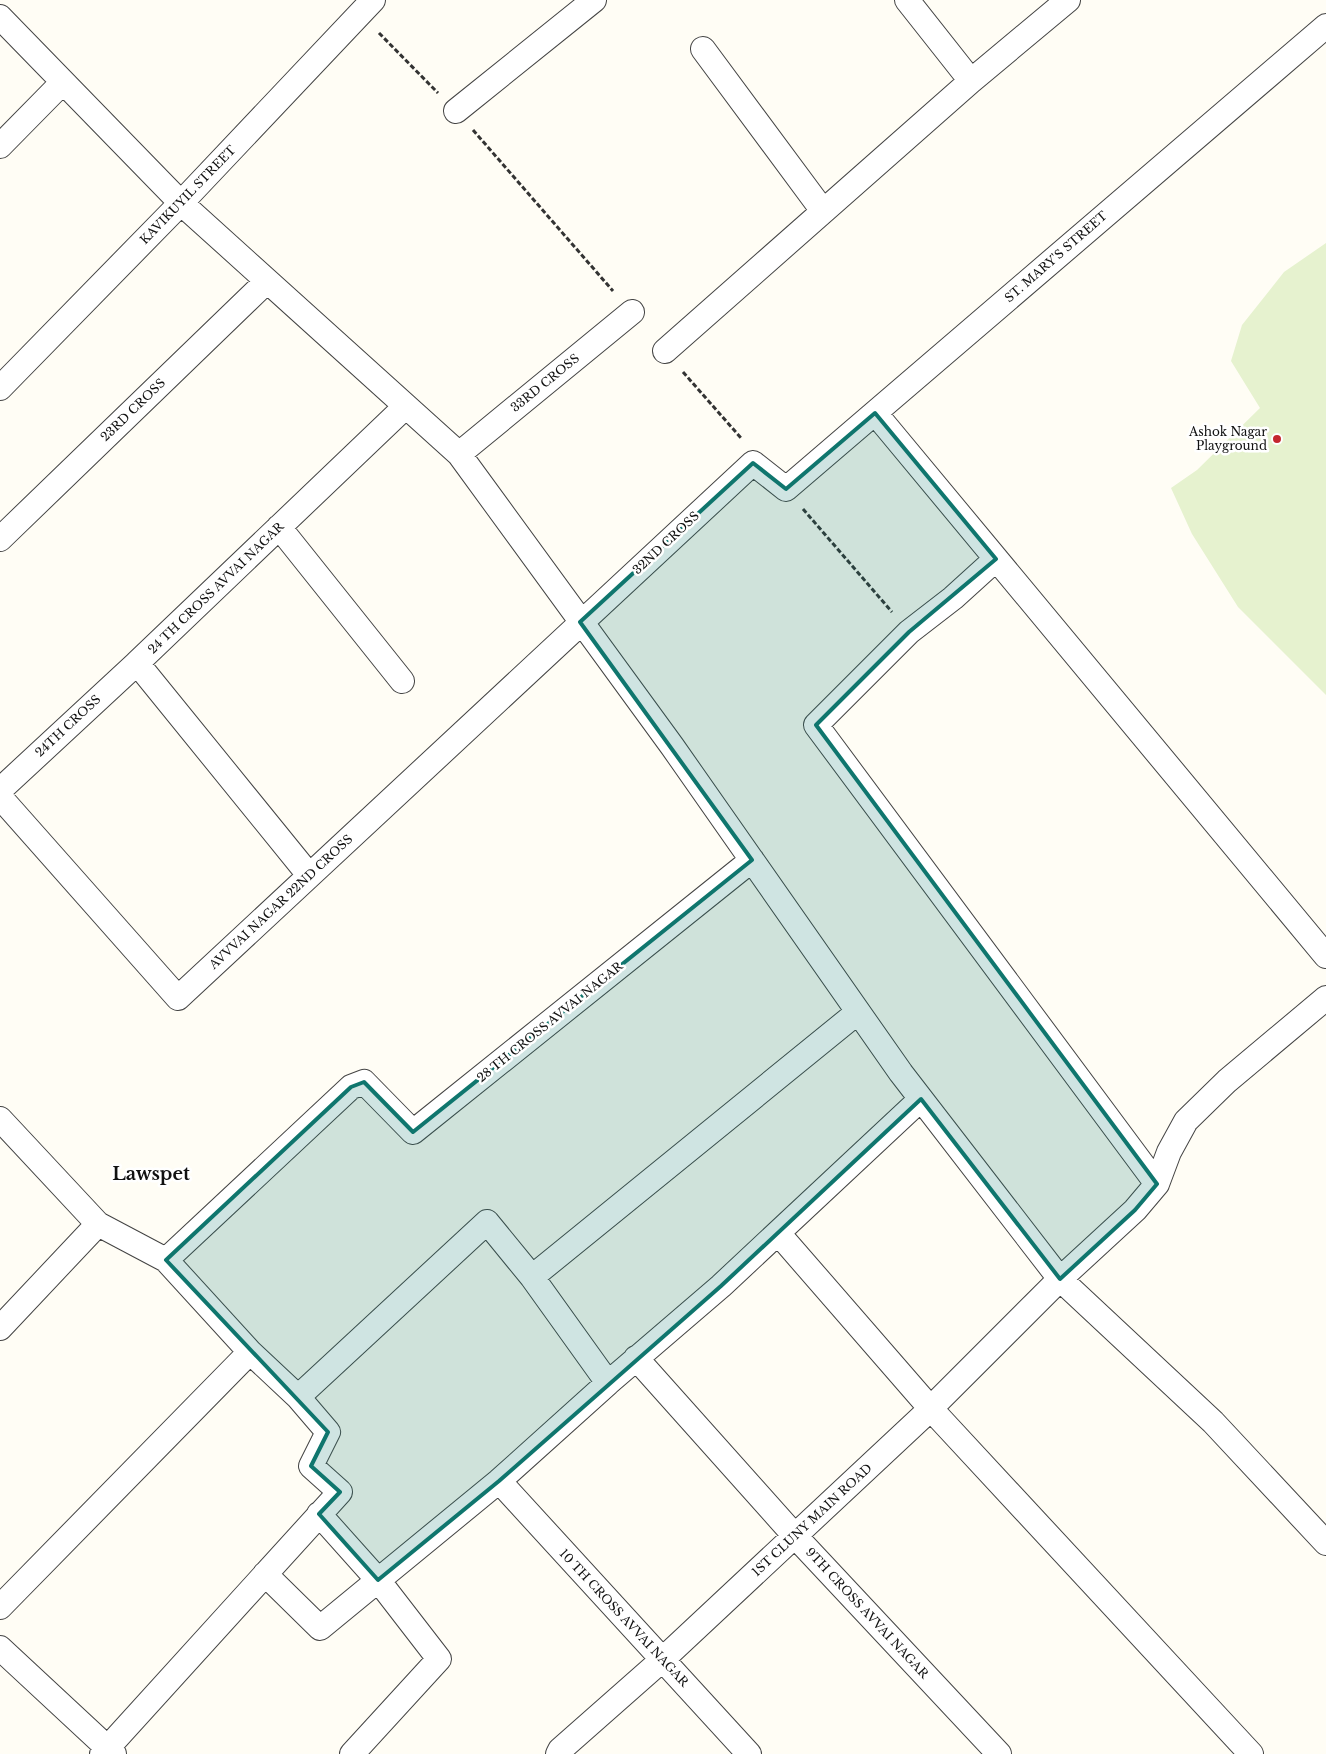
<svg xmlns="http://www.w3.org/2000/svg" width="1326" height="1754" font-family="'Libre Baskerville',serif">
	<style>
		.pitch { fill: #e6f2cf }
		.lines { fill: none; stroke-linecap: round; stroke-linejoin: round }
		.minor-casing { stroke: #444; stroke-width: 26 }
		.path { stroke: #333; stroke-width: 3; stroke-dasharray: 5 2.5; stroke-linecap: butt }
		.minor { stroke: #fff; stroke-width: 24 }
		.marked { fill: #0f766e; fill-opacity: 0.2; stroke: #0f766e; stroke-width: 4; stroke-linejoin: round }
		.poi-dot { fill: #c4262e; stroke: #fff; stroke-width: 2 }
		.labels { text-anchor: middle; stroke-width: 5; stroke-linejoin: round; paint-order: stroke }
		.street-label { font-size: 12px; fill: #111; stroke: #fff }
		.poi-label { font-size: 12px; fill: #111; stroke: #fff; text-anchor: end }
		.district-label { font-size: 18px; font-weight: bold; fill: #111; stroke: #fff }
	</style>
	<rect width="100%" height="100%" fill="#fffdf5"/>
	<path class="pitch" d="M 1326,243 L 1326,695 L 1238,607 L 1192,534 L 1171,488 L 1197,470 L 1260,408 L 1231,361 L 1242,325 L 1284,272 Z"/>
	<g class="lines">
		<g class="minor-casing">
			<path id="minor" d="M 0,17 L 181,203 L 459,454 L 672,746 L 901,1073 L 1060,1279 L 1213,1422 L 1326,1543
				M 703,49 L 823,211
				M 971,81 L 1068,0
				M 456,111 L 594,0
				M 0,146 L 63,82
				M 665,351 L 971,81 L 907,0
				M 0,388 L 181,203 L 373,0
				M 875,413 L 1326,956
				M 459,454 L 632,312
				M 279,527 L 402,681
				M 0,539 L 267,281
				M 996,559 L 953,598 L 909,632 L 816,725 L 1157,1184
				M 0,790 L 137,663
				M 0,797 L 178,998 L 753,463 L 786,489 L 1326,26
				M 309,875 L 137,663 L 406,406
				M 0,1119 L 98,1224 L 166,1260 L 351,1087 L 364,1082 L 413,1132 L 752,860
				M 778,1233 L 931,1409 L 1251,1754
				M 166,1260 L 250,1352
				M 0,1328 L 98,1224
				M 636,1358 L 795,1536 L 999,1754
				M 608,1383 L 532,1277 L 858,1012
				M 499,1481 L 749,1754
				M 319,1514 L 378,1580 L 439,1659 L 352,1754
				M 265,1574 L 320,1628 L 499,1481 L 608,1383 L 721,1286 L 921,1099
				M 0,1607 L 250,1352 L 298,1397
				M 0,1648 L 114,1754
				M 102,1754 L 340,1492 L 311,1466 L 328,1432 L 298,1397 L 487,1222 L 532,1277
				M 558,1754 L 560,1750 L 662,1660 L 923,1416 L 1060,1279 L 1135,1210 L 1157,1184 L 1169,1152 L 1186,1121 L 1227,1081 L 1326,998"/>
		</g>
		<path class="path" d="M 379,33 L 438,93
			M 473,130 L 613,291
			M 683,372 L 741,438
			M 803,509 L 892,612"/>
		<use href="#minor" class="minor"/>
	</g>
	<path class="marked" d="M 875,413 L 996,559 L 909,632 L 816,725 L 1157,1184 L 1135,1210 L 1060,1279 L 921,1099 L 721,1286 L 499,1481 L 378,1580 L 319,1514 L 340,1492 L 311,1466 L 328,1432 L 166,1260 L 351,1087 L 364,1082 L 413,1132 L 752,860 L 580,622 L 753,463 L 786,489 Z"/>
	<circle class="poi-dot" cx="1277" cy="439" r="5"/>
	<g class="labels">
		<g class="street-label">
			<text transform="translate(188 195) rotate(-46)" y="4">KAVIKUYIL STREET</text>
			<text transform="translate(1056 257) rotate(-41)" y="4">ST. MARY'S STREET</text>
			<text transform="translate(545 383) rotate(-39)" y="4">33RD CROSS</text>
			<text transform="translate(133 410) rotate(-44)" y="4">23RD CROSS</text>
			<text transform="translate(666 543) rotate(-43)" y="4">32ND CROSS</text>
			<text transform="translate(216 588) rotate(-44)" y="4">24 TH CROSS AVVAI NAGAR</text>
			<text transform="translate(68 726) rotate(-43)" y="4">24TH CROSS</text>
			<text transform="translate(281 902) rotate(-43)" y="4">AVVVAI NAGAR 22ND CROSS</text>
			<text transform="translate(550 1022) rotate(-39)" y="4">28 TH CROSS AVVAI NAGAR</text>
			<text transform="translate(812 1520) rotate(-43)" y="4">1ST CLUNY MAIN ROAD</text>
			<text transform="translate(867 1613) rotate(47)" y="4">9TH CROSS AVVAI NAGAR</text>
			<text transform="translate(624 1618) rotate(47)" y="4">10 TH CROSS AVVAI NAGAR</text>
		</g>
		<g class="poi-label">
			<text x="1267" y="436">Ashok Nagar<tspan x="1267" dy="14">Playground</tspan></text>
		</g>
		<g class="district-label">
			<text x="151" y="1180">Lawspet</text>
		</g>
	</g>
</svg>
